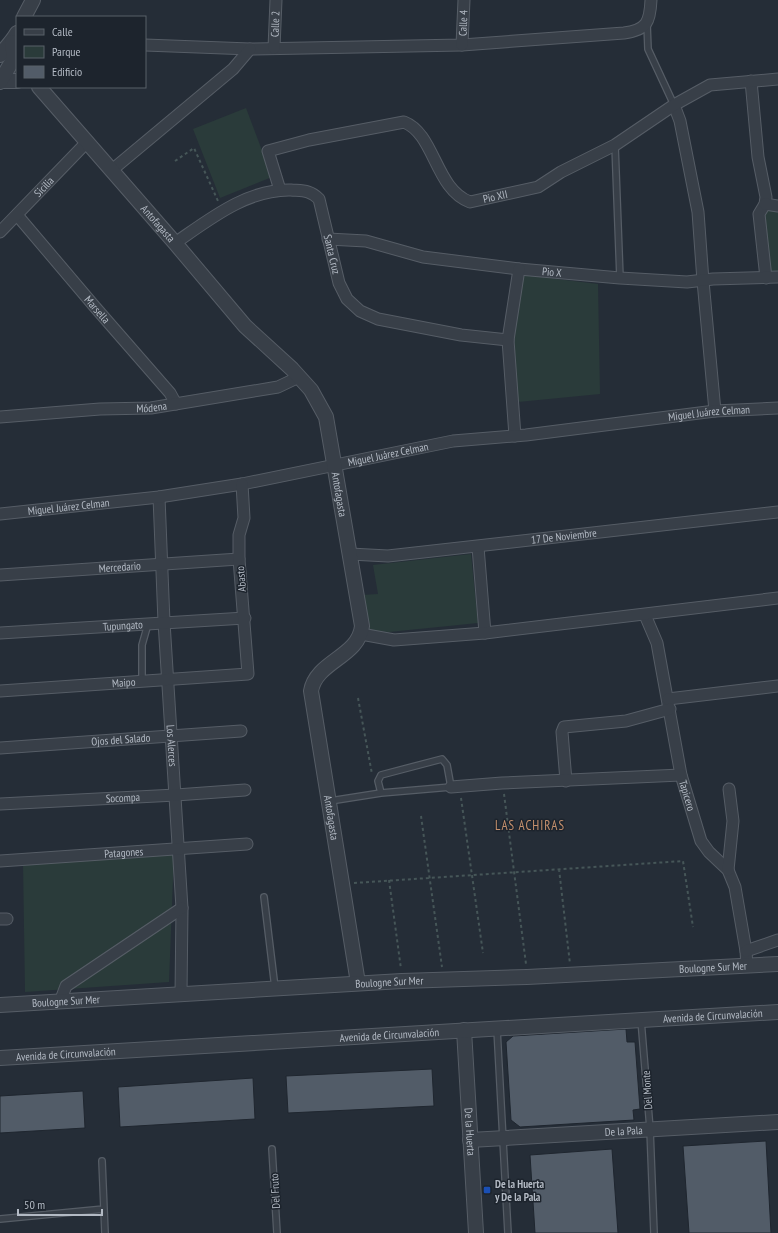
<svg xmlns="http://www.w3.org/2000/svg" width="778" height="1233" font-family="'PT Sans Narrow',sans-serif">
	<style>
		.green { fill: #2a3b3a }
		.building { fill: #525c68; stroke: #1f262f }
		.lines { fill: none; stroke-linecap: round; stroke-linejoin: round }
		.service-casing { stroke: #565d66; stroke-width: 8 }
		.minor-casing { stroke: #565d66; stroke-width: 13 }
		.tertiary-casing { stroke: #565d66; stroke-width: 16 }
		.path { stroke: #465658; stroke-width: 2; stroke-dasharray: 3 3; stroke-linecap: butt }
		.service { stroke: #383f48; stroke-width: 5.5 }
		.minor { stroke: #383f48; stroke-width: 11 }
		.tertiary { stroke: #383f48; stroke-width: 14 }
		.transit-dot { fill: #1a4fb4; stroke: #1d242d; stroke-width: 1.5 }
		.labels { text-anchor: middle; stroke-width: 3; stroke-linejoin: round; paint-order: stroke }
		.street-label { font-size: 11px; fill: #b3bac4; stroke: #1d242d }
		.poi-label { font-size: 11px; font-weight: bold; fill: #b3bac4; stroke: #1d242d; text-anchor: start }
		.quarter-label { font-size: 13px; letter-spacing: 1px; fill: #c5906d; stroke: #1d242d }
	</style>
	<rect width="100%" height="100%" fill="#252d37"/>
	<path class="green" d="M 246,108 L 272,177 L 220,198 L 193,129 Z
		M 763,209 L 778,209 L 778,271 L 766,272 Z
		M 524,275 L 598,284 L 600,394 L 518,402 L 514,337 Z
		M 471,554 L 478,623 L 389,632 L 369,631 L 362,595 L 378,594 L 373,565 Z
		M 174,853 L 169,982 L 25,992 L 23,862 Z"/>
	<path class="building" d="M 626,1029 L 627,1042 L 635,1042 L 640,1109 L 633,1110 L 634,1120 L 520,1127 L 511,1120 L 506,1042 L 513,1036 Z
		M 432,1069 L 434,1106 L 288,1113 L 286,1076 Z
		M 253,1078 L 255,1119 L 120,1127 L 118,1087 Z
		M 83,1091 L 85,1128 L 0,1133 L 0,1096 Z
		M 766,1141 L 771,1233 L 689,1233 L 683,1146 Z
		M 612,1149 L 618,1233 L 535,1233 L 530,1155 Z"/>
	<g class="lines">
		<g class="service-casing">
			<path id="service" d="M 647,23 L 648,49 L 674,105
				M 615,145 L 620,278
				M 142,682 L 142,645 L 148,624
				M 330,801 L 381,793 L 451,787 L 447,765 L 442,759 L 381,775 L 378,781 L 381,793
				M 264,897 L 275,988
				M 641,1020 L 650,1129 L 654,1233
				M 497,1029 L 508,1233
				M 272,1149 L 277,1233
				M 102,1161 L 105,1233
				M 0,1219 L 104,1209"/>
		</g>
		<g class="minor-casing">
			<g id="minor">
				<path d="M 145,45 L 250,49 L 462,45 L 624,33 C 647,30 650,22 651,0"/>
				<path id="s1" d="M 462,45 L 464,0"/>
				<path id="s2" d="M 274,48 L 276,0"/>
				<path d="M 751,81 L 758,157 L 766,197 L 765,204 L 759,214 L 766,278"/>
				<path d="M 674,105 L 680,121 L 698,212 L 703,281 L 715,411"/>
				<path d="M 112,170 L 233,69 L 250,49"/>
				<path id="s3" d="M 280,190 L 268,151 L 309,140 L 404,122 C 435,134 435,189 470,202 L 538,187 L 561,172 L 615,145 L 674,105 L 710,85 L 778,79"/>
				<path d="M 765,204 L 778,206"/>
				<path id="s4" d="M 17,215 L 95,307 L 170,393 L 176,404"/>
				<path id="s5" d="M 0,232 L 87,142"/>
				<path id="s6" d="M 328,239 L 366,241 L 423,257 L 519,269 L 620,278 L 687,282 L 713,279 L 778,277"/>
				<path id="s7" d="M 175,243 C 210,219 247,189 291,190 C 303,191 310,190 319,199 L 339,283 L 347,299 L 360,311 L 378,319 L 461,335 L 508,340"/>
				<path id="s8" d="M 0,417 L 100,409 L 151,408 L 278,387 L 299,377"/>
				<path d="M 515,436 L 508,340 L 519,269"/>
				<path id="s9" d="M 159,497 L 164,622 L 182,908 L 181,994"/>
				<path id="s10" d="M 0,514 L 159,497 L 242,484 L 453,441 L 526,435 L 715,411 L 778,408"/>
				<path d="M 478,547 L 485,633"/>
				<path id="s11" d="M 350,554 L 388,556 L 778,512"/>
				<path id="s12" d="M 0,575 L 239,559"/>
				<path id="s13" d="M 645,615 L 657,643 L 681,775 L 701,841 L 709,852 L 728,870 L 735,887 L 746,951 L 747,966"/>
				<path id="s14" d="M 0,633 L 245,618"/>
				<path d="M 361,634 L 394,640 L 485,633 L 778,598"/>
				<path id="s15" d="M 0,691 L 248,674 L 239,559 L 239,535 L 244,518 L 242,484"/>
				<path d="M 668,699 L 778,686"/>
				<path id="s16" d="M 0,748 L 241,731"/>
				<path d="M 566,781 L 562,732 L 564,727 L 626,721 L 670,709"/>
				<path d="M 451,787 L 502,783 L 681,775"/>
				<path id="s17" d="M 0,804 L 176,795 L 245,790"/>
				<path id="s18" d="M 0,861 L 247,844"/>
				<path d="M 728,870 L 733,821 L 729,789"/>
				<path d="M 0,919 L 7,919"/>
				<path d="M 746,951 L 778,940"/>
				<path d="M 60,1002 L 66,986 L 182,908"/>
			</g>
		</g>
		<g class="tertiary-casing">
			<g id="tertiary">
				<path d="M 24,17 L 33,0"/>
				<path d="M 0,55 C 6,47 12,42 17,33"/>
				<path d="M 0,81 L 17,81"/>
				<path d="M 0,82 L 14,58 L 12,42"/>
				<path id="s19" d="M 39,87 L 175,243 L 245,326 L 292,369 L 311,390 L 326,417 L 362,626 C 359,657 316,661 311,691 L 358,983"/>
				<path id="s20" d="M 0,1005 L 402,981 L 527,977 L 778,964"/>
				<path id="s21" d="M 464,1030 L 476,1233"/>
				<path id="s22" d="M 0,1058 L 778,1012"/>
				<path id="s23" d="M 470,1140 L 778,1122"/>
			</g>
		</g>
		<path class="path" d="M 175,161 L 194,148 L 218,201
			M 358,698 L 372,774
			M 504,794 L 526,964
			M 461,798 L 483,953
			M 421,816 L 442,967
			M 559,869 L 570,964
			M 389,880 L 401,969
			M 354,883 L 683,861 L 693,927"/>
		<use href="#service" class="service"/>
		<use href="#minor" class="minor"/>
		<use href="#tertiary" class="tertiary"/>
	</g>
	<rect class="transit-dot" x="483" y="1186" width="8" height="8" rx="2"/>
	<g class="labels">
		<g class="street-label">
			<text dy="4" stroke="none"><textPath href="#s1" startOffset="22">Calle 4</textPath></text>
			<text dy="4" stroke="none"><textPath href="#s2" startOffset="24">Calle 2</textPath></text>
			<text dy="4" stroke="none"><textPath href="#s5" startOffset="63">Sicilia</textPath></text>
			<text dy="4" stroke="none"><textPath href="#s3" startOffset="312">Pio XII</textPath></text>
			<text dy="4" stroke="none"><textPath href="#s19" startOffset="181">Antofagasta</textPath></text>
			<text dy="4" stroke="none"><textPath href="#s7" startOffset="217">Santa Cruz</textPath></text>
			<text dy="4" stroke="none"><textPath href="#s6" startOffset="227">Pio X</textPath></text>
			<text dy="4" stroke="none"><textPath href="#s4" startOffset="124">Marsella</textPath></text>
			<text dy="4" stroke="none"><textPath href="#s8" startOffset="152">Módena</textPath></text>
			<text dy="4" stroke="none"><textPath href="#s10" startOffset="717">Miguel Juárez Celman</textPath></text>
			<text dy="4" stroke="none"><textPath href="#s10" startOffset="393">Miguel Juárez Celman</textPath></text>
			<text dy="4" stroke="none"><textPath href="#s19" startOffset="517">Antofagasta</textPath></text>
			<text dy="4" stroke="none"><textPath href="#s10" startOffset="69">Miguel Juárez Celman</textPath></text>
			<text dy="4" stroke="none"><textPath href="#s11" startOffset="215">17 De Noviembre</textPath></text>
			<text dy="4" stroke="none"><textPath href="#s12" startOffset="120">Mercedario</textPath></text>
			<text transform="translate(241 579) rotate(-95)" y="4">Abasto</text>
			<text dy="4" stroke="none"><textPath href="#s14" startOffset="123">Tupungato</textPath></text>
			<text dy="4" stroke="none"><textPath href="#s15" startOffset="124">Maipo</textPath></text>
			<text dy="4" stroke="none"><textPath href="#s16" startOffset="121">Ojos del Salado</textPath></text>
			<text dy="4" stroke="none"><textPath href="#s9" startOffset="249">Los Alerces</textPath></text>
			<text dy="4" stroke="none"><textPath href="#s13" startOffset="186">Tapicero</textPath></text>
			<text dy="4" stroke="none"><textPath href="#s17" startOffset="123">Socompa</textPath></text>
			<text dy="4" stroke="none"><textPath href="#s19" startOffset="864">Antofagasta</textPath></text>
			<text dy="4" stroke="none"><textPath href="#s18" startOffset="124">Patagones</textPath></text>
			<text dy="4" stroke="none"><textPath href="#s20" startOffset="714">Boulogne Sur Mer</textPath></text>
			<text dy="4" stroke="none"><textPath href="#s20" startOffset="390">Boulogne Sur Mer</textPath></text>
			<text dy="4" stroke="none"><textPath href="#s20" startOffset="66">Boulogne Sur Mer</textPath></text>
			<text dy="4" stroke="none"><textPath href="#s22" startOffset="714">Avenida de Circunvalación</textPath></text>
			<text dy="4" stroke="none"><textPath href="#s22" startOffset="390">Avenida de Circunvalación</textPath></text>
			<text dy="4" stroke="none"><textPath href="#s22" startOffset="66">Avenida de Circunvalación</textPath></text>
			<text transform="translate(647 1090) rotate(-94)" y="4">Del Monte</text>
			<text dy="4" stroke="none"><textPath href="#s23" startOffset="154">De la Pala</textPath></text>
			<text dy="4" stroke="none"><textPath href="#s21" startOffset="102">De la Huerta</textPath></text>
			<text transform="translate(275 1191) rotate(-93)" y="4">Del Fruto</text>
		</g>
		<g class="poi-label">
			<text x="495" y="1188">De la Huerta<tspan x="495" dy="13">y De la Pala</tspan></text>
		</g>
		<g class="quarter-label">
			<text x="530" y="830">LAS ACHIRAS</text>
		</g>
	</g>
	<rect x="16" y="16" width="130" height="72" fill="#1d242d" stroke="#596069"/>
	<rect x="24" y="29" width="20" height="6" fill="#383f48" stroke="#596069"/>
	<text x="52" y="36" font-size="12" fill="#b3bac4">Calle</text>
	<rect x="24" y="46" width="20" height="12" fill="#2a3b3a" stroke="#596069"/>
	<text x="52" y="56" font-size="12" fill="#b3bac4">Parque</text>
	<rect x="24" y="66" width="20" height="12" fill="#525c68" stroke="#596069"/>
	<text x="52" y="76" font-size="12" fill="#b3bac4">Edificio</text>
	<path d="M18 1209v6h84v-6" fill="none" stroke="#b3bac4" stroke-width="2"/>
	<text x="24" y="1209" font-size="12" fill="#b3bac4" stroke="#1d242d" stroke-width="3" paint-order="stroke">50 m</text>
</svg>
